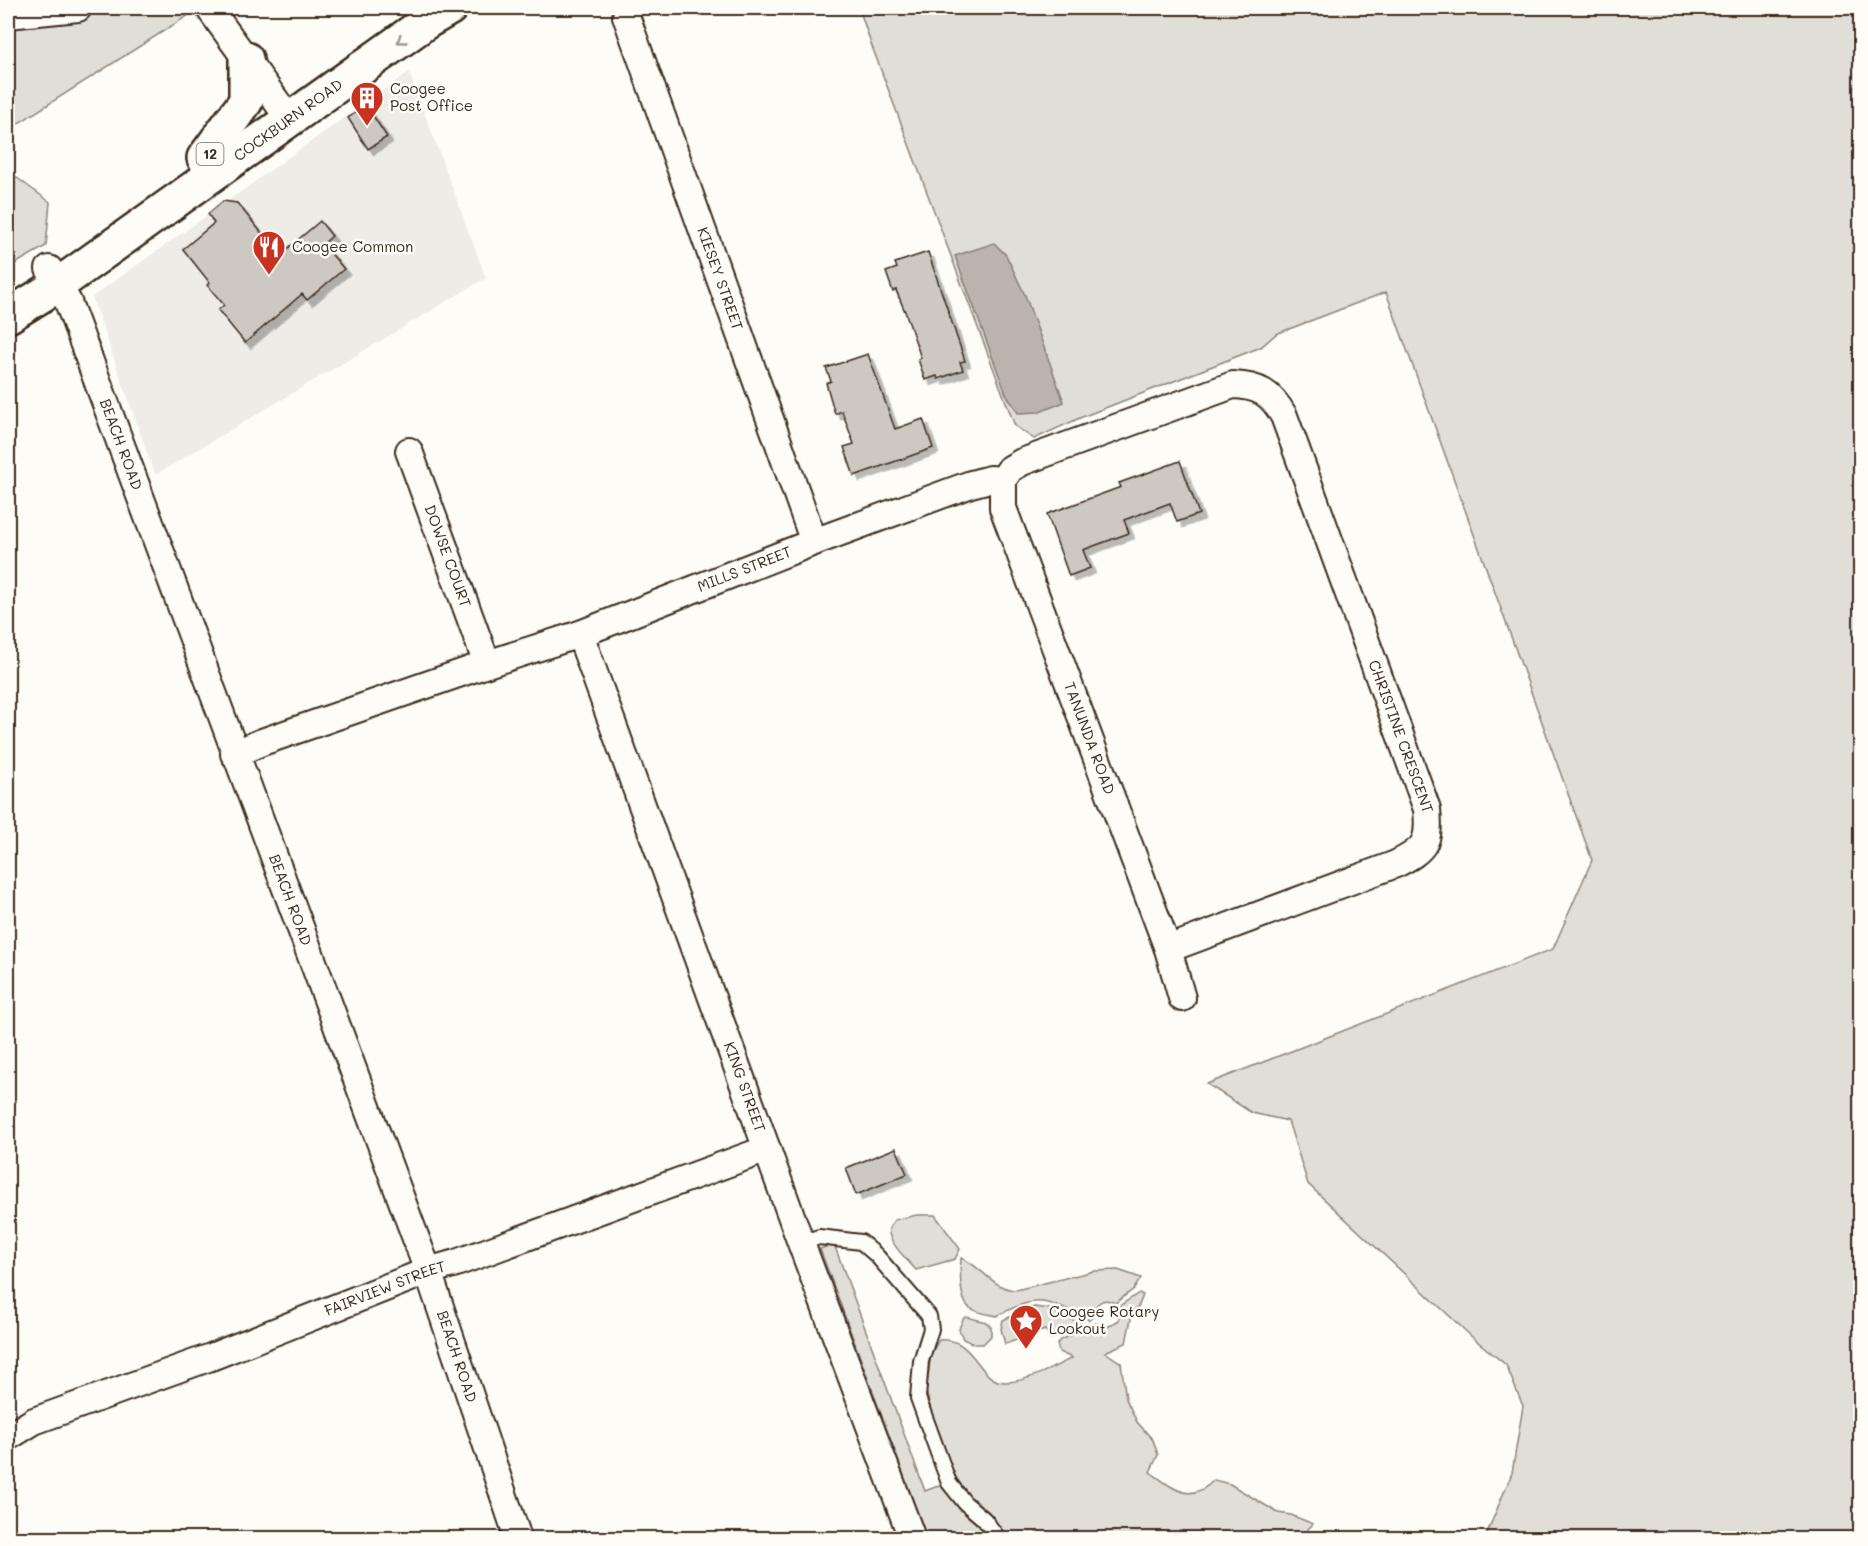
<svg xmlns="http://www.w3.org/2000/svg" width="1868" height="1546" font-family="Mali,sans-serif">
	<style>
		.built { fill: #efece7 }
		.green { fill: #e1ded7; stroke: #8e847a; stroke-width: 1.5 }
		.water { fill: #bbb4ad; stroke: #887d74; stroke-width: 1.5 }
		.building { fill: #cdc8c2; stroke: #3b2a1e; stroke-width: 1.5; filter: url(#shadow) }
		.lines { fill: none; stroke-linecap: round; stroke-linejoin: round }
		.lane-casing { stroke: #3b2a1e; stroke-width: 18 }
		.street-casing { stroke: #3b2a1e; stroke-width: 30 }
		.primary-casing { stroke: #3b2a1e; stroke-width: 38 }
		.lane { stroke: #fdfcf7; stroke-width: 14 }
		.street { stroke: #fdfcf7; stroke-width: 26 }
		.primary { stroke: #fdfcf7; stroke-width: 33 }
		.oneway { stroke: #9c938a }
		.labels { text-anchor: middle; stroke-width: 5; stroke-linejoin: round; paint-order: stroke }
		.shield { fill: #fdfcf7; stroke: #75695f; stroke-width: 1.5 }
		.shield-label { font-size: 14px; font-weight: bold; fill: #3b2a1e }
		.poi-label { font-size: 15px; fill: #3b2a1e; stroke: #fdfcf7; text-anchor: start }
		.street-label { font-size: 15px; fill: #3b2a1e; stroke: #fdfcf7 }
	</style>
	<defs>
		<filter id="shadow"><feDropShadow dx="5.5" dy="5.5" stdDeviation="0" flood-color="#0004"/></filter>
	</defs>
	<rect width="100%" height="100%" fill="#fdfcf7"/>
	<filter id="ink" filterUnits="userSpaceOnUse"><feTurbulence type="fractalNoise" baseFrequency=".0167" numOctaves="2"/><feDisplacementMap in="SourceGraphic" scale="12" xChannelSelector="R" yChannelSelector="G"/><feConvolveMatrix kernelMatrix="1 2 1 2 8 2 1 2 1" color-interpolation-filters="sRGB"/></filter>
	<g filter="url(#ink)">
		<path class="built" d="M 409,72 L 486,278 L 155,475 L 92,297 Z"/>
		<path class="green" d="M 8,8 L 200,8 L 8,130 Z
			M 859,8 L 1860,8 L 1860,1538 L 1485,1538 L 1512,1473 L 1523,1406 L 1506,1365 L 1472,1337 L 1308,1184 L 1288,1121 L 1252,1113 L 1207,1084 L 1553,949 L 1592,860 L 1386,292 L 1276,334 L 1261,347 L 1082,417 L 1034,439 L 1015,426 L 870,41 Z
			M 13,175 L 50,202 L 46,246 L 8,268 L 8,178 Z
			M 917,1215 L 935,1215 L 960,1249 L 955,1259 L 916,1270 C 909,1262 886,1240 889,1229 C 889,1228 894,1221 894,1220 Z
			M 834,1244 L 925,1491 L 943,1484 L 984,1524 L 993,1538 L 927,1538 L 820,1249 Z
			M 961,1258 C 982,1266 991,1288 1016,1290 L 1094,1271 L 1118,1270 L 1141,1278 L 1134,1289 L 1115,1303 C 1103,1296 1093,1304 1093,1317 L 1089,1320 C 1048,1302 1039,1292 997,1316 C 989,1314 977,1313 970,1308 C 959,1301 960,1270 961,1258 Z
			M 1139,1293 L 1143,1295 L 1139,1305 L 1132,1314 L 1126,1343 L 1105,1352 L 1121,1363 L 1126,1399 L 1137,1422 L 1153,1440 L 1158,1455 L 1150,1472 C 1173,1488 1190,1505 1214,1480 L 1230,1484 L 1278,1513 L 1291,1515 L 1313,1524 L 1299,1538 L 1004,1538 L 994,1517 L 973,1503 L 954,1474 L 938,1436 L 926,1391 L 931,1354 L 939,1340 C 977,1337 977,1383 1006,1382 C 1027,1382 1054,1367 1072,1358 L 1059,1352 L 1057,1344 L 1060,1340 L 1096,1323 L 1106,1328 L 1119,1320 L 1118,1307 Z
			M 1035,1307 L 1049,1309 L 1080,1323 L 1080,1325 L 1051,1338 L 1045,1330 L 1005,1344 L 1001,1329 L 1003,1320 L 1026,1309 Z
			M 966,1317 L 986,1322 L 991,1327 L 991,1336 L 983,1344 L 974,1344 L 963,1339 L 959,1329 L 963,1319 Z"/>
		<path class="water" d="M 994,243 L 1006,255 L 1025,295 L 1064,402 L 1040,412 L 1018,413 L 1006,394 L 955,256 Z"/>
		<path class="building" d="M 366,105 L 387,137 L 368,149 L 348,118 Z
			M 223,201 L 237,203 L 280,255 L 320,221 L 332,236 L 323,244 L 344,269 L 307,300 L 302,294 L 245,343 L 218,310 L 224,305 L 207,285 L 210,283 L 183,249 L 214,223 L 208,214 Z
			M 928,252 L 965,361 L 960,362 L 963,370 L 938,379 L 937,376 L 925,380 L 918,359 L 921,358 L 906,314 L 896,290 L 893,292 L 886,272 L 897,268 L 895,263 Z
			M 868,354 L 895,429 L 923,419 L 933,448 L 854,476 L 844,447 L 854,444 L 842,411 L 835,414 L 826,383 L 831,381 L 826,368 Z
			M 1180,461 L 1199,514 L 1177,522 L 1170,503 L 1124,520 L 1129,533 L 1083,550 L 1090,568 L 1069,576 L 1047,514 L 1121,487 L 1119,483 Z
			M 896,1148 L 907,1174 L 856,1195 L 846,1168 Z"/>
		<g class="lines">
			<g class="lane-casing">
				<path id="lane" d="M 801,1243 L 819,1237 L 861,1242 L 876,1255 L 929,1316 L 931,1329 L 921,1361 L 918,1398 L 949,1483 L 965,1503 L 984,1519 L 998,1538"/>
			</g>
			<g class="street-casing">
				<g id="street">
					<path d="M 209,8 L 290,120"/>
					<path d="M 8,15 L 78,8"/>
					<path id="s1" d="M 626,16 L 814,542"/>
					<path id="s2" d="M 49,269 L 68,302 L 428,1271 L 518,1538"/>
					<path id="s3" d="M 409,451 L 487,664"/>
					<path id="s4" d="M 1003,480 L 1003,508 L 1168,949 L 1182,998"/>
					<path id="s5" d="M 580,634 L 801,1243 L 912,1538"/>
					<path id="s6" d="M 234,754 L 262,742 L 487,664 L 580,634 L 814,542 L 971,484 L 990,479 L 1003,480 L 1010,469 L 1022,462 L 1233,385 C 1259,386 1271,393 1284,416 L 1427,809 C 1430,842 1426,849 1396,864 L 1168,949"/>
					<path id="s7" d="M 8,1437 L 34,1421 L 211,1357 L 428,1271 L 456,1263 L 767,1149"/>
				</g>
			</g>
			<g class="primary-casing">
				<g id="primary">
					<path d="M 204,158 L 246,101 L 246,59"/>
					<path id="s8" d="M 8,316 L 58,285 L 426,22 L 450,8"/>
				</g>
			</g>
			<use href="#lane" class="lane"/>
			<use href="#street" class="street"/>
			<use href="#primary" class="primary"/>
		</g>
		<defs><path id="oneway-chevron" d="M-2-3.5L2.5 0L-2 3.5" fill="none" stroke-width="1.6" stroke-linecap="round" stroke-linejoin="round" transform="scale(1.5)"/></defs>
		<use class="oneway" href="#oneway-chevron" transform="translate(401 40) rotate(144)"/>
	</g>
	<defs>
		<g id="building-pin" transform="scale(1.725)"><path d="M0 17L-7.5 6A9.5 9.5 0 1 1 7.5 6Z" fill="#c8321e" stroke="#fdfcf7"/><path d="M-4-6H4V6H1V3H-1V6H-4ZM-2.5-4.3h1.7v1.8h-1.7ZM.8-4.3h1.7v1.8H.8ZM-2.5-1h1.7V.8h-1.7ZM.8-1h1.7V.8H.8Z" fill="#fff"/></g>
		<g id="restaurant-pin" transform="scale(1.725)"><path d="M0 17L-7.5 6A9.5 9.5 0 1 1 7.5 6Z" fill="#c8321e" stroke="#fdfcf7"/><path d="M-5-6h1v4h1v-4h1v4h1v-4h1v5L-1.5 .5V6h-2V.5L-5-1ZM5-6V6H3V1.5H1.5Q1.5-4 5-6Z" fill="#fff"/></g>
		<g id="sight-pin" transform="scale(1.725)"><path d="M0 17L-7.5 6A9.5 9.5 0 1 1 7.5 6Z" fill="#c8321e" stroke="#fdfcf7"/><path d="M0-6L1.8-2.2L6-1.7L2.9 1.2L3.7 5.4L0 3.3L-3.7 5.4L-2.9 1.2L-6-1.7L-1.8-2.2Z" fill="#fff"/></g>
	</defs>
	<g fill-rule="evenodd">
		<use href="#building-pin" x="367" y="98"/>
		<use href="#restaurant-pin" x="269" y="247"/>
		<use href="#sight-pin" x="1026" y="1321"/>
	</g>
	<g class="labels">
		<rect class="shield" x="196.5" y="143" width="27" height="22" rx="4.5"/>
		<g class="shield-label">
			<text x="210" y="159">12</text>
		</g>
		<g class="poi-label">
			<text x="390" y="94">Coogee<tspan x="390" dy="17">Post Office</tspan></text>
			<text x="292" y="252">Coogee Common</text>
			<text x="1049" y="1317">Coogee Rotary<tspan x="1049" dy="17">Lookout</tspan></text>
		</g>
		<g class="street-label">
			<text dy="5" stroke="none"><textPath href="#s8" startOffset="342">COCKBURN ROAD</textPath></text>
			<text dy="5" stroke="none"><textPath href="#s1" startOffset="279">KIESEY STREET</textPath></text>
			<text dy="5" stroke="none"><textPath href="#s2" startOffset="190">BEACH ROAD</textPath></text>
			<text dy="5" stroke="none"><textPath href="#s3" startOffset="112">DOWSE COURT</textPath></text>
			<text dy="5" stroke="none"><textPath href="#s6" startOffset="543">MILLS STREET</textPath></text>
			<text dy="5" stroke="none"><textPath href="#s6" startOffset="1474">CHRISTINE CRESCENT</textPath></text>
			<text dy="5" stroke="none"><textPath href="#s4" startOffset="274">TANUNDA ROAD</textPath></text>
			<text dy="5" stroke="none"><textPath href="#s2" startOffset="676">BEACH ROAD</textPath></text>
			<text dy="5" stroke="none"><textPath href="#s5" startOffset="482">KING STREET</textPath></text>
			<text dy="5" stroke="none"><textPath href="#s7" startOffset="406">FAIRVIEW STREET</textPath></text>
			<text dy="5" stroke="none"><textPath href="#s2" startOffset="1162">BEACH ROAD</textPath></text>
		</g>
	</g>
	<rect width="1868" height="1546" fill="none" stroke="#fdfcf7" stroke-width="30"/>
	<rect x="15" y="15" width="1838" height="1516" fill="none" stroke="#3b2a1e" stroke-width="2" filter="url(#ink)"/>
</svg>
